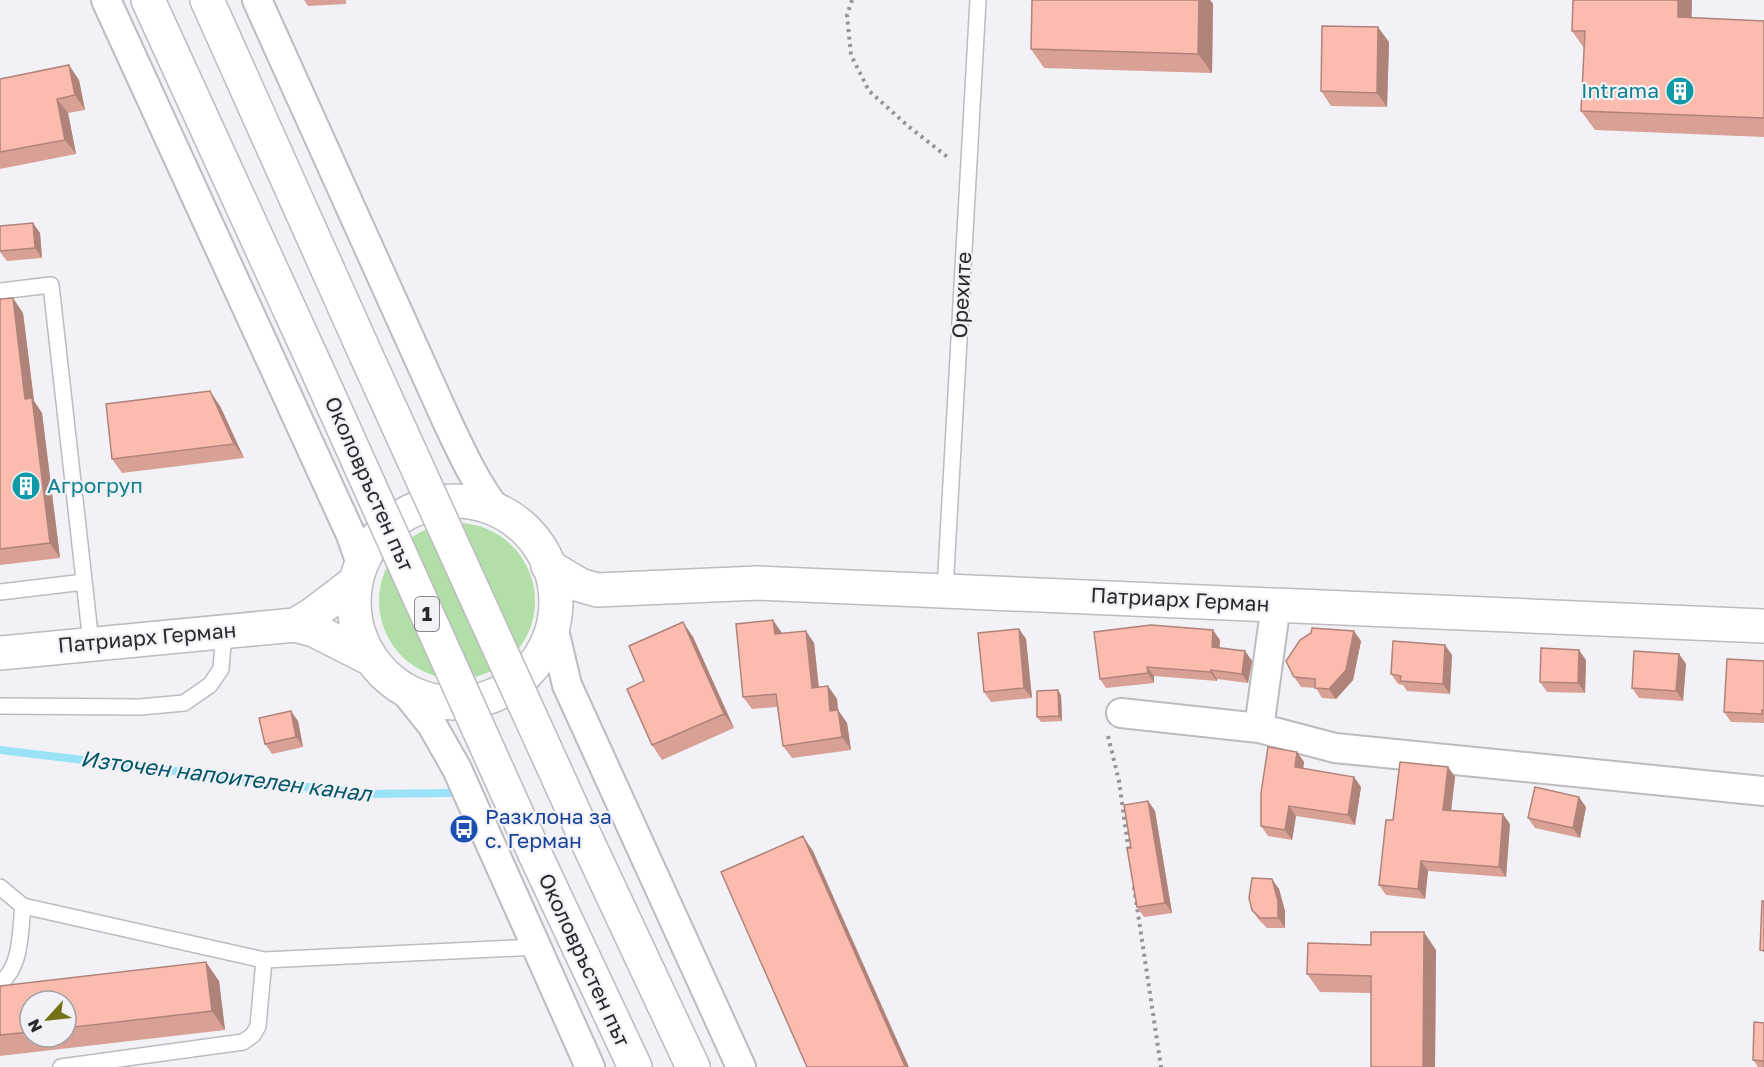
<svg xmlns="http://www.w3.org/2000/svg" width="1764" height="1067" font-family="'Golos Text',sans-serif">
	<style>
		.green { fill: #b2dfa8 }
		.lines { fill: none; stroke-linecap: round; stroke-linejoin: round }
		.stream { stroke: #9ae2f7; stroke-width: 8 }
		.lane-casing { stroke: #bbbbc0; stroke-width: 18 }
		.street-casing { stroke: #bbbbc0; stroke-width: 32 }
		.secondary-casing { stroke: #bbbbc0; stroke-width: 36 }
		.highway-casing { stroke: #bbbbc0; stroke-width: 36 }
		.path { stroke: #959498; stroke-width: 4; stroke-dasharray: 3 4.5; stroke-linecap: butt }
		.lane { stroke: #fff; stroke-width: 15 }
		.street { stroke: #fff; stroke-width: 28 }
		.secondary { stroke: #fff; stroke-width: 33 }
		.highway { stroke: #fff; stroke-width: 33 }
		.highway-bridge-casing { stroke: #bbbbc0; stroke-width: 36; stroke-linecap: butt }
		.highway-bridge { stroke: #fff; stroke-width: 33 }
		.wall { fill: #d9a196; fill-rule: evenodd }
		.shaded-wall { fill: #b0837a }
		.building { fill: #fcbbaf; stroke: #b0837a; stroke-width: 1.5 }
		.labels { text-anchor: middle; stroke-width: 4.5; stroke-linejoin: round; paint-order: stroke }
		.shield { fill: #f1f1f6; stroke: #656467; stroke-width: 1.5 }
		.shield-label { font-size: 20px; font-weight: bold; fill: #29282a }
		.culture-label { font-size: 21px; fill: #0d838f; stroke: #f1f1f6; text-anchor: end }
		.street-label { font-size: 21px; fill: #29282a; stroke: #f1f1f6 }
		.transit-label { font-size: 21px; fill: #164399; stroke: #f1f1f6; text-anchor: start }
		.water-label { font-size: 22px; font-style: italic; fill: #005568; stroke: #f1f1f6 }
	</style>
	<rect width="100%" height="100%" fill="#f1f1f6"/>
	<path class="green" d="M379 601a78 78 0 1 1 156 0a78 78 0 1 1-156 0Z"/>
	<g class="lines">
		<path class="stream" d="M 0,750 L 365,794 L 452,793"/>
		<g class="lane-casing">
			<path id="lane" d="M 0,291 L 51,285 L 91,643
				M 945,590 L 978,0
				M 0,592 L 84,582
				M 0,706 L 140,707 L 184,703 L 210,685 L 221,669 L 224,631
				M 0,887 L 23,906 L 264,960 L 537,947
				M 0,983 C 22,967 20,931 23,906
				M 61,1067 L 243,1042 L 253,1035 L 258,1026 L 264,960"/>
		</g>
		<g class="street-casing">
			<path id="street" d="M 106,0 L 351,535 L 361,564
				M 257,0 L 446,419 C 461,451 475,482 497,511
				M 1276,604 L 1259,728 L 1335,748 L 1764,791
				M 553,626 L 567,685 L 741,1067
				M 404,690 L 432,725 L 457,769 L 590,1067
				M 1121,713 L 1259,728"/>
		</g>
		<g class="secondary-casing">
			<path id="secondary" d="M354 602a101 101 0 1 1 202 0a101 101 0 1 1-202 0Z
				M 548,566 L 580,585 L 597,590 L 758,583 L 1764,626
				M 295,625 L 313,614 L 355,582
				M 0,653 L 295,625 L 314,630 L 371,659"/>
		</g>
		<g class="highway-casing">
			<path id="highway" d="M 148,0 L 320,376
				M 207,0 L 366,355
				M 582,830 L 693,1067
				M 534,852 L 635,1067"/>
		</g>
		<path class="path" d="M 852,0 L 847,15 L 851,55 L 869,91 L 908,126 L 950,159
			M 1108,736 L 1119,781 L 1129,853
			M 1134,887 L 1161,1067"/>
		<use href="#lane" class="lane"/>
		<use href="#street" class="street"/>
		<use href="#secondary" class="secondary"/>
		<use href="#highway" class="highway"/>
		<g class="highway-bridge-casing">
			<path id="highway-bridge" d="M 366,355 L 582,830
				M 320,376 L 534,852"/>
		</g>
		<use href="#highway-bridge" class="highway-bridge"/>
	</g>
	<path class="wall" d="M 304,0 L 346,0 L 346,4 L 308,6 Z
		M 1032,0 L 1210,0 L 1213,4 L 1212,73 L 1044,68 L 1031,49 Z
		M 1692,0 L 1691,18 L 1764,21 L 1764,137 L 1595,130 L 1581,111 L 1584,48 L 1572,31 Z
		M 1389,42 L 1387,107 L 1331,106 L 1321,91 Z
		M 0,79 L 79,80 L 85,110 L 68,113 L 76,154 L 0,169 Z
		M 33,223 L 40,233 L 42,258 L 7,261 L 0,252 Z
		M 0,299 L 23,313 L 34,401 L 42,413 L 60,558 L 0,565 Z
		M 220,406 L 244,458 L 122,473 L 112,459 Z
		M 1019,629 L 1026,639 L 1032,698 L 991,702 L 984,692 Z
		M 806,631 L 814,643 L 819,687 L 828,686 L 837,699 L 838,710 L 847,723 L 851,750 L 792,758 L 783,746 L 777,707 L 752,709 L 743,697 L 782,633 Z
		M 693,637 L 734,728 L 662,760 L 652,745 L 644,681 Z
		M 1220,640 L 1219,648 L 1245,651 L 1252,661 L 1248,683 L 1217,679 L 1217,681 L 1154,676 L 1154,683 L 1106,688 L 1100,679 Z
		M 1361,641 L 1353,680 L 1336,699 L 1322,698 L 1316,688 L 1301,687 L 1294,677 Z
		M 1679,654 L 1686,664 L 1683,701 L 1639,698 L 1632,688 Z
		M 1452,655 L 1450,694 L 1407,691 L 1403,685 L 1398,684 L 1391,674 Z
		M 1586,660 L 1585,693 L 1547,692 L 1540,682 Z
		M 1764,661 L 1764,723 L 1731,722 L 1724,712 Z
		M 1061,695 L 1062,721 L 1041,722 L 1037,717 Z
		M 298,721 L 303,747 L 272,754 L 265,744 Z
		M 1297,752 L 1304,762 L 1303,769 L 1354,777 L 1361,787 L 1355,825 L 1296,816 L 1292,840 L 1268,836 L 1261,826 Z
		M 1448,767 L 1455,777 L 1451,810 L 1510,824 L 1506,877 L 1428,871 L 1425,899 L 1386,895 L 1379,885 L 1393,820 Z
		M 1148,801 L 1155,811 L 1172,913 L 1144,917 L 1137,907 L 1131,848 Z
		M 1586,807 L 1580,838 L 1535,828 L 1528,818 Z
		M 1279,889 L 1285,911 L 1285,928 L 1267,928 L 1259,920 L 1252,910 Z
		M 1371,945 L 1436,950 L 1435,1067 L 1371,1067 L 1371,993 L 1320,992 L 1307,974 Z
		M 219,981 L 225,1030 L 0,1056 L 0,986 ZM 30,1001 L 66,1001 L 66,1037 L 30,1037 Z
		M 1764,1023 L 1764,1067 L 1758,1067 L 1753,1060 Z"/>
	<path class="shaded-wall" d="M 1199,0 L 1210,0 L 1213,4 L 1212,73 L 1198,54 Z
		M 1678,0 L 1692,0 L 1691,36 L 1678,17 Z
		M 1378,27 L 1389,42 L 1387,107 L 1377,93 Z
		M 69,65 L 79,80 L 85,110 L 75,95 Z
		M 57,99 L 68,113 L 76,154 L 65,140 Z
		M 33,223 L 40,233 L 42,258 L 35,248 Z
		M 13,298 L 23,313 L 34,401 L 42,413 L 60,558 L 50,543 L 25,399 Z
		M 210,391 L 220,406 L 244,458 L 234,444 Z
		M 773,620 L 782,633 L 775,634 Z
		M 683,622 L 693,637 L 734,728 L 724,714 Z
		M 1019,629 L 1026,639 L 1032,698 L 1024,688 Z
		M 1213,630 L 1220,640 L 1219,657 L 1212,647 Z
		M 806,631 L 814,643 L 820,700 L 812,688 Z
		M 1354,631 L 1361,641 L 1353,680 L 1336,699 L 1329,689 Z
		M 1445,645 L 1452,655 L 1450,694 L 1443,684 Z
		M 1579,650 L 1586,660 L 1585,693 L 1578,683 Z
		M 1245,651 L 1252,661 L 1248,683 L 1242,674 Z
		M 1679,654 L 1686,664 L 1683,701 L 1676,691 Z
		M 1147,667 L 1154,676 L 1154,683 L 1148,673 Z
		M 1211,670 L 1217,679 L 1217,681 L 1210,672 Z
		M 828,686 L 837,699 L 839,724 L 830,711 Z
		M 1058,690 L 1061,695 L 1062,721 L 1059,716 Z
		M 838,710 L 847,723 L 851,750 L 842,737 Z
		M 291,711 L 298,721 L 303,747 L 296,737 Z
		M 1297,752 L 1304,762 L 1302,777 L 1295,767 Z
		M 1448,767 L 1455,777 L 1450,820 L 1443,810 Z
		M 1354,777 L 1361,787 L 1355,825 L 1348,815 Z
		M 1579,797 L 1586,807 L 1580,838 L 1573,828 Z
		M 1148,801 L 1155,811 L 1172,913 L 1165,903 Z
		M 1289,806 L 1296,816 L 1292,840 L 1285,830 Z
		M 1503,814 L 1510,824 L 1506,877 L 1499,867 Z
		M 803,836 L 813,851 L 909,1067 L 906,1067 L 905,1066 Z
		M 1421,861 L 1428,871 L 1425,899 L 1418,889 Z
		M 1272,879 L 1279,889 L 1285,911 L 1285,928 L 1278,918 Z
		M 1424,932 L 1436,950 L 1435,1067 L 1423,1067 Z
		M 206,962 L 219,981 L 225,1030 L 212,1011 Z"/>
	<path class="building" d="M 1032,0 L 1199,0 L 1198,54 L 1031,49 Z
		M 1573,0 L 1678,0 L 1678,17 L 1764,21 L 1764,118 L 1581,111 L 1585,31 L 1572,31 Z
		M 1322,26 L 1378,27 L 1377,93 L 1321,91 Z
		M 69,65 L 75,95 L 57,99 L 65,140 L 0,152 L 0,79 Z
		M 33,223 L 35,248 L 0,251 L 0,226 Z
		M 13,298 L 25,399 L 32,398 L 50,543 L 0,549 L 0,299 Z
		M 210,391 L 234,444 L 112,459 L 106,404 Z
		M 773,620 L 775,634 L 806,631 L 812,688 L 828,686 L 830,711 L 838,710 L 842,737 L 783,746 L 776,694 L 743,697 L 736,624 Z
		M 683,622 L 724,714 L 652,745 L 627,689 L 644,681 L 629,646 Z
		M 1151,625 L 1213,630 L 1212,647 L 1245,651 L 1242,674 L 1211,670 L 1210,672 L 1147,667 L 1148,673 L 1100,679 L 1094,632 Z
		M 1312,628 L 1354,631 L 1346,670 L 1329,689 L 1315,688 L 1315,679 L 1294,677 L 1286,661 L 1300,640 L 1311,633 Z
		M 1019,629 L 1024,688 L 984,692 L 978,633 Z
		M 1393,641 L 1445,645 L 1443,684 L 1400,681 L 1401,676 L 1391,674 Z
		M 1541,648 L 1579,650 L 1578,683 L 1540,682 Z
		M 1634,651 L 1679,654 L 1676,691 L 1632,688 Z
		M 1727,659 L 1764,661 L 1764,710 L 1762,710 L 1762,714 L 1724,712 Z
		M 1058,690 L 1059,716 L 1037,717 L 1037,691 Z
		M 291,711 L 296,737 L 265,744 L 259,718 Z
		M 1268,747 L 1297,752 L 1295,767 L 1354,777 L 1348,815 L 1289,806 L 1285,830 L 1261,826 L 1261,793 Z
		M 1400,762 L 1448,767 L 1443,810 L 1503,814 L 1499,867 L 1421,861 L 1418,889 L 1379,885 L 1386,820 L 1393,820 Z
		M 1535,787 L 1579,797 L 1573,828 L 1528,818 Z
		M 1148,801 L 1165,903 L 1137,907 L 1127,848 L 1131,848 L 1124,805 Z
		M 803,836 L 905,1066 L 902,1067 L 807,1067 L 721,872 Z
		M 1252,878 L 1272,879 L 1278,901 L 1278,918 L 1260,918 L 1252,910 L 1249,898 Z
		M 1762,901 L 1764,901 L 1764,951 L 1760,950 Z
		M 1371,932 L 1424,932 L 1423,1067 L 1371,1067 L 1371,976 L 1307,974 L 1308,943 L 1371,945 Z
		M 206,962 L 212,1011 L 66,1028 L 66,1001 L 30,1001 L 30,1032 L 0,1035 L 0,986 Z
		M 1754,1022 L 1764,1023 L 1764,1067 L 1764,1061 L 1753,1060 Z"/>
	<defs>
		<g id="building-disc" transform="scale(1.5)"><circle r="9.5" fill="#0f9aa8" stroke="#f1f1f6"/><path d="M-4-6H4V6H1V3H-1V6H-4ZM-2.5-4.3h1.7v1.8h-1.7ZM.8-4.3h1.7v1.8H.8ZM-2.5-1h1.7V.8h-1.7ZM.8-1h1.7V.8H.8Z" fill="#fff"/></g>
		<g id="bus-disc" transform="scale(1.5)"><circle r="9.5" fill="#1a4fb4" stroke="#f1f1f6"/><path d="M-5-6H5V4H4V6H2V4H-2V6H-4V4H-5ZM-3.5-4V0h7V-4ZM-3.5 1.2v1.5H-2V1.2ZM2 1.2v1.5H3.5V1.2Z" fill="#fff"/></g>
	</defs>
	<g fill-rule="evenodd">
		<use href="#building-disc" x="1680" y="91"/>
		<use href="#building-disc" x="26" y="486"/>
		<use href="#bus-disc" x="464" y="829"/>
	</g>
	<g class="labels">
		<rect class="shield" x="415" y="597" width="24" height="34" rx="4.5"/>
		<g class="shield-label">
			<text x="427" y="621">1</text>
		</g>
		<g class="culture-label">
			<text x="1659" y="98">Intrama</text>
			<text x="47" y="493" text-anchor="start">Агрогруп</text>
		</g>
		<g class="street-label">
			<text transform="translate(962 295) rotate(-87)" y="7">Орехите</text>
			<text transform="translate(369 484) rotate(66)" y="7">Околовръстен път</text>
			<text transform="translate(1180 600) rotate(3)" y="7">Патриарх Герман</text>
			<text transform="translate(147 638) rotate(-5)" y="7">Патриарх Герман</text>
			<text transform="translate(584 960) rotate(65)" y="7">Околовръстен път</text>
		</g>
		<g class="transit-label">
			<text x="485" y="824">Разклона за<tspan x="485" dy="24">с. Герман</tspan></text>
		</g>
		<g class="water-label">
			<text transform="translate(226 776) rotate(7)" y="8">Източен напоителен канал</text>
		</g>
	</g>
	<g transform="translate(48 1019) rotate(243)"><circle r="28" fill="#f1f1f6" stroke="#a1a1a4" stroke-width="1.5"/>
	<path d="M0-4.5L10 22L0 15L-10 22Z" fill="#737217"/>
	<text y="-9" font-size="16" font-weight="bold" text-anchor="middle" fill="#29282a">N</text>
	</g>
</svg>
